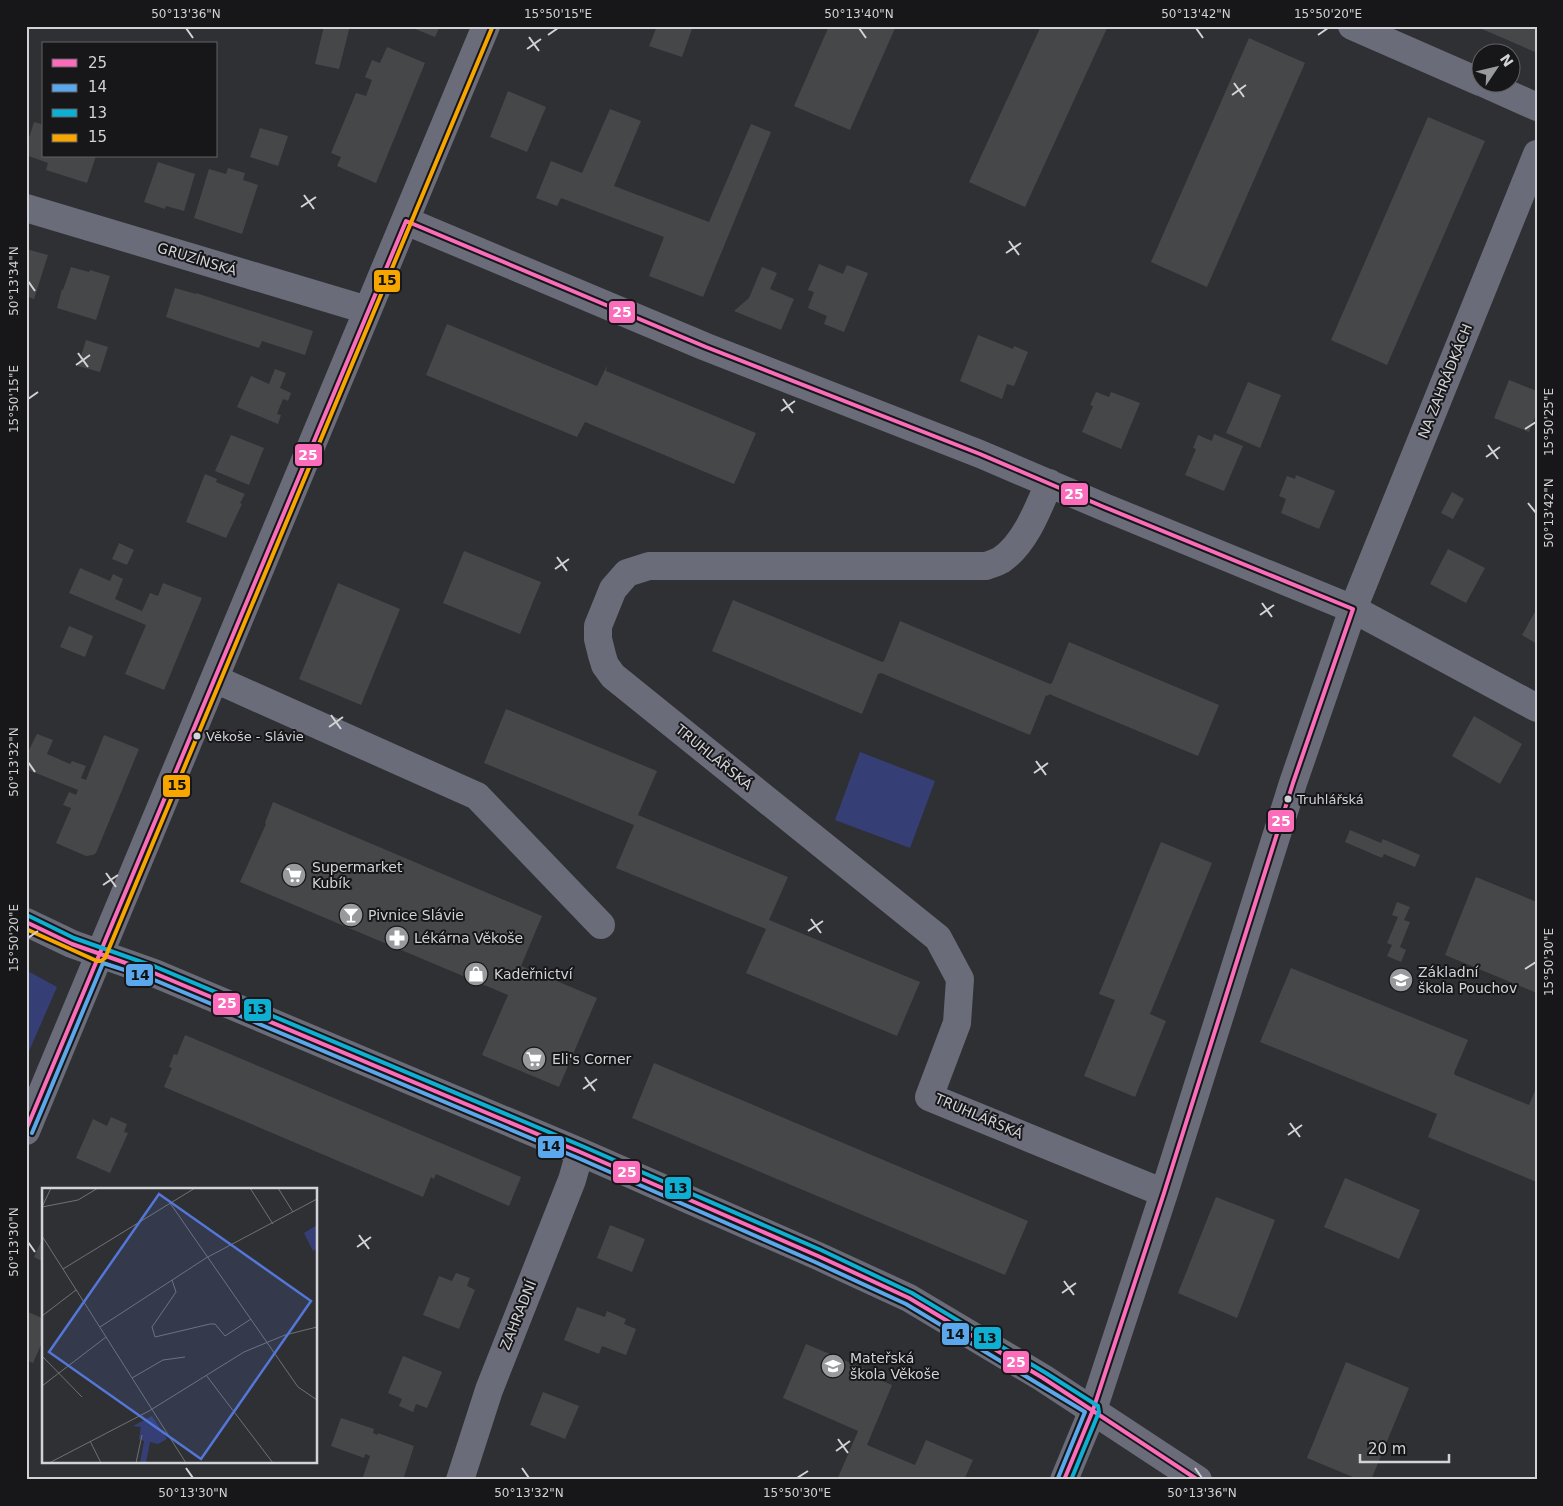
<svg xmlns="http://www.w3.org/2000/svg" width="1563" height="1506" font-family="'DejaVu Sans',sans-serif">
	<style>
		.green { fill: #363f75 }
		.building { fill: #464749 }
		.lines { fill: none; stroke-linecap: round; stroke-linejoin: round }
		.minor { stroke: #6a6c79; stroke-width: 28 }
		.bus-1-casing { stroke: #17171a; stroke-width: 8 }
		.bus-2-casing { stroke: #17171a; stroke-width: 8 }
		.bus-3-casing { stroke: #17171a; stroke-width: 8 }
		.bus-4-casing { stroke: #17171a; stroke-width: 8 }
		.bus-1 { stroke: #fb6dba; stroke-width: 4 }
		.bus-2 { stroke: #5aa8eb; stroke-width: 4 }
		.bus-3 { stroke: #0dafd3; stroke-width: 4 }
		.bus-4 { stroke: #f7a600; stroke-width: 4 }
		.ticks { fill: none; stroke: #d2d3d6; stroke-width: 2 }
		.bus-dot { fill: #d2d3d6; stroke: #17171a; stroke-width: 2 }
		.labels { text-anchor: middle; stroke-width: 4; stroke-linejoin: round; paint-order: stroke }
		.bus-label { font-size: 13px; fill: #d2d3d6; stroke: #17171a; text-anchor: start }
		.street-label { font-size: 14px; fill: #d2d3d6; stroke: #17171a }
		.poi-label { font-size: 14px; fill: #d2d3d6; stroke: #17171a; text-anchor: start }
		.inset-road { fill: none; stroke: #707174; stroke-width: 1 }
		.view { fill: #5376d7; fill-opacity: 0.15; stroke: #5376d7; stroke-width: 2.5 }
		.inset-edge { fill: none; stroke: #d2d3d6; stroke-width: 2.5 }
		.line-badge { stroke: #17171a; stroke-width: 2 }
		.badge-label { font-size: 14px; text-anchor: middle; font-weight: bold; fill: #fff }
		.pale-badge-label { font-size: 14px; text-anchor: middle; font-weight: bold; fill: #111 }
		.neatline { fill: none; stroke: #d2d3d6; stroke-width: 2 }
		.ticks-label { font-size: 12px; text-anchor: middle; fill: #d2d3d6 }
	</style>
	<rect width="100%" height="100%" fill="#2f3033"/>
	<path class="green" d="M 860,752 L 935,781 L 910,848 L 835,820 Z
		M 26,970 L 57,987 L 26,1058 Z"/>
	<path class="building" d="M 324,26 L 350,26 L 339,69 L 315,64 Z
		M 408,26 L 440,26 L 435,37 Z
		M 657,26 L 693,26 L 682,57 L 649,46 Z
		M 829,26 L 896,26 L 850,130 L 794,106 Z
		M 1041,26 L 1108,26 L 1025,207 L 969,182 Z
		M 1475,26 L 1537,26 L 1537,53 L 1519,45 Z
		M 1249,38 L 1305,63 L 1207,287 L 1151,262 Z
		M 387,47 L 425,63 L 376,183 L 337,166 L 341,157 L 331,153 L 356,93 L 366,96 L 372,80 L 365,77 L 372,60 L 380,63 Z
		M 508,91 L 546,107 L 527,152 L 490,137 Z
		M 610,109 L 641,121 L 614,186 L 709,222 L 751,124 L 771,132 L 703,297 L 649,276 L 664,237 L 561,198 L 557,206 L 536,198 L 551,161 L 582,173 Z
		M 1428,117 L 1485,141 L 1387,365 L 1331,340 Z
		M 34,122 L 44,125 L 44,156 L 96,156 L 87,183 L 46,170 L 48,163 L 26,155 L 26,147 Z
		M 260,128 L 288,136 L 278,166 L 250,157 Z
		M 158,162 L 195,174 L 184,211 L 166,206 L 165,209 L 144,202 Z
		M 228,168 L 245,173 L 243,180 L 258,185 L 242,234 L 194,218 L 209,169 L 226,174 Z
		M 26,249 L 48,255 L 34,299 L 26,296 Z
		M 819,264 L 843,274 L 847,265 L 868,273 L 844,332 L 824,324 L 827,316 L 808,308 L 814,292 L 808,290 Z
		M 71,267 L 89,272 L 90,270 L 110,276 L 96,320 L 57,308 L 62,289 L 63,290 Z
		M 762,267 L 777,273 L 770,289 L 794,299 L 781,330 L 734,311 L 749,298 Z
		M 175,288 L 196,294 L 196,293 L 313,331 L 305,355 L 262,341 L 259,348 L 166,317 Z
		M 447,324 L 597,386 L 607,366 L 606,371 L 756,433 L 734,484 L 585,422 L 577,437 L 426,375 Z
		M 978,335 L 1013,349 L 1014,346 L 1028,352 L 1014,386 L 1007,384 L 1002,399 L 960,381 Z
		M 86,340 L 108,347 L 100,372 L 78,366 Z
		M 275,369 L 286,373 L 280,388 L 291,393 L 288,401 L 283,399 L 277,414 L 281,415 L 278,424 L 237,407 L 251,376 L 269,384 Z
		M 1509,380 L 1537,391 L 1537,412 L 1529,432 L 1494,418 Z
		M 1248,382 L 1281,395 L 1260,448 L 1226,433 Z
		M 1096,392 L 1109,397 L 1111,392 L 1140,403 L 1121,449 L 1082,432 L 1093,406 L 1090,405 Z
		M 1214,434 L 1243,446 L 1224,491 L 1185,475 L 1196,449 L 1193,448 L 1198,435 L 1212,441 Z
		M 231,435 L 264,448 L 249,485 L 215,471 Z
		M 205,474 L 217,479 L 216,482 L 245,494 L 240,503 L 242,504 L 226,538 L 186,522 Z
		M 1296,475 L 1335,491 L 1319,529 L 1281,513 L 1286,499 L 1279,496 L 1287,476 L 1295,479 Z
		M 1452,492 L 1464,499 L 1453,519 L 1441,513 Z
		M 119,543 L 134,550 L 127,565 L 112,559 Z
		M 1448,549 L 1485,568 L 1466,603 L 1430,584 Z
		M 464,551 L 541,582 L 520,634 L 443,603 Z
		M 80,568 L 110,581 L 113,574 L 123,579 L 115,599 L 142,611 L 150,593 L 158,596 L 163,583 L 202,598 L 164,690 L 125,674 L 146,625 L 69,593 Z
		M 338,583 L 400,609 L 361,705 L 299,679 Z
		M 733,600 L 882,662 L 884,661 L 900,621 L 1050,684 L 1052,683 L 1069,642 L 1219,705 L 1198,756 L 1049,694 L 1048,696 L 1046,695 L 1030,735 L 881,673 L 878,674 L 862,714 L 712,651 Z
		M 1537,608 L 1537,644 L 1522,635 Z
		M 69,626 L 93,636 L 85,657 L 60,647 Z
		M 506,709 L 657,771 L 638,815 L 788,877 L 769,920 L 920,982 L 897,1036 L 746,973 L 766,929 L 616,868 L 634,825 L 484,763 Z
		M 1474,716 L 1522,744 L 1500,784 L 1452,756 Z
		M 37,734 L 53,740 L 47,754 L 70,764 L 72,761 L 86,766 L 81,778 L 86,780 L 104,735 L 139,749 L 96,853 L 93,855 L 86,856 L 56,843 L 71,808 L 63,805 L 69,792 L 76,795 L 78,790 L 26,769 L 26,756 Z
		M 273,802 L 542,916 L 521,966 L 597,998 L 559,1087 L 482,1055 L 508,995 L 240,882 L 266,824 L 265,823 Z
		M 1350,830 L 1381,843 L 1383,839 L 1420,855 L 1415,867 L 1384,854 L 1382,858 L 1345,842 Z
		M 1161,842 L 1212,863 L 1150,1014 L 1166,1021 L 1135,1097 L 1084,1076 L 1115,1000 L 1099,994 Z
		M 1476,877 L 1537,902 L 1537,993 L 1445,955 Z
		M 1397,902 L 1410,907 L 1404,920 L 1410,922 L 1400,947 L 1406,950 L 1401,962 L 1387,956 L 1392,945 L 1387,943 L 1398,917 L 1392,915 Z
		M 1291,968 L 1468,1040 L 1454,1073 L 1455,1075 L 1529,1105 L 1537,1086 L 1537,1182 L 1428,1137 L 1437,1114 L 1260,1042 Z
		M 185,1035 L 521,1177 L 509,1206 L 436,1174 L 434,1179 L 431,1177 L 423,1197 L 164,1087 L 172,1068 L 169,1067 L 174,1054 L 177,1055 Z
		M 654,1063 L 1028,1221 L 1005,1275 L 632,1118 Z
		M 111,1117 L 127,1124 L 124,1132 L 128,1133 L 110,1173 L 76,1158 L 93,1119 L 107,1126 Z
		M 1345,1178 L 1420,1210 L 1399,1259 L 1324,1227 Z
		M 1216,1197 L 1275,1220 L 1237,1318 L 1178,1293 Z
		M 610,1225 L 645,1239 L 632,1272 L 597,1258 Z
		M 44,1235 L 44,1262 L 34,1257 Z
		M 456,1273 L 470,1278 L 467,1286 L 475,1290 L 459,1329 L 423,1315 L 439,1276 L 452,1281 Z
		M 577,1307 L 605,1317 L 607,1311 L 626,1319 L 624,1324 L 636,1329 L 626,1355 L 602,1346 L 599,1354 L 564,1340 Z
		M 26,1311 L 44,1319 L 44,1338 L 33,1363 L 26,1360 Z
		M 806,1344 L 882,1376 L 880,1380 L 892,1385 L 867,1445 L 915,1465 L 926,1440 L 973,1460 L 964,1480 L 837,1480 L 858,1431 L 783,1398 Z
		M 403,1356 L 442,1372 L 427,1408 L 416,1404 L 413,1412 L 399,1406 L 402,1399 L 388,1393 Z
		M 1346,1362 L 1409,1388 L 1371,1480 L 1360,1480 L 1307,1458 Z
		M 543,1392 L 579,1406 L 565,1439 L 530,1425 Z
		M 341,1418 L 374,1429 L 373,1433 L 378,1435 L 378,1433 L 414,1446 L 403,1480 L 362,1480 L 370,1456 L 365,1454 L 364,1458 L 331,1446 Z"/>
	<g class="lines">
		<path class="minor" d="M 1352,26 L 1480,82
			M 1481,82 L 1537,107
			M 26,208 L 367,310
			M 406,221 L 706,347 L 980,454 L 1104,507 L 1353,609 L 1537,708
			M 1049,483 C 1038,509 1025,544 1001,560 C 996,563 991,564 986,566 L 649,566 L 627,573 L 613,589 L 598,626 L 598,639 L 602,655 L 605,665 L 613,676 L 938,938 L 960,979 L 957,1023 L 929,1097 L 1164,1193
			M 215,679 L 477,796 L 601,925
			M 26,922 L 72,944 L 154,973 L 580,1152 L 818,1256 L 909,1298 L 1043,1378 L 1198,1480
			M 26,1131 L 486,26
			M 460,1480 L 489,1390 L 572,1180 L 580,1152
			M 1064,1480 L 1093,1410 L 1164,1193 L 1293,783 L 1353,609 L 1537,154"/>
		<g class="bus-1-casing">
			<path id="bus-1" d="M 26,922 L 72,944 L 154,973 L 580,1152 L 818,1256 L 909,1298 L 1043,1378 L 1198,1480
				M 26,1130 L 406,221 L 706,347 L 980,454 L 1104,507 L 1353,609 L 1293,783 L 1164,1193 L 1093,1410 L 1064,1480"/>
		</g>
		<g class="bus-2-casing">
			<path id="bus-2" d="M 32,1133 L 103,963 L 152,979 L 578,1158 L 815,1262 L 906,1304 L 1085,1412 L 1058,1478"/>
		</g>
		<g class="bus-3-casing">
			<path id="bus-3" d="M 29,916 L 74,938 L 156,967 L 582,1146 L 821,1250 L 912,1293 L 1046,1373 L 1098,1406 L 1099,1412 L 1071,1480"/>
		</g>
		<g class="bus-4-casing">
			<path id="bus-4" d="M 26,929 L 97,961 L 101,961 L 105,958 L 492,28"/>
		</g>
		<use href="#bus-1" class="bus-1"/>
		<use href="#bus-2" class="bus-2"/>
		<use href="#bus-3" class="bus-3"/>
		<use href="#bus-4" class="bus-4"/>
	</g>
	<path class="ticks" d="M 186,28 L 193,38M 859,28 L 866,38M 1196,28 L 1203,38M 548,35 L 558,28M 1318,35 L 1328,28M 529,37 L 539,51M 527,49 L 541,39M 1234,83 L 1244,97M 1232,95 L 1246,85M 304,195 L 314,209M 301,207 L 316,197M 1009,241 L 1019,255M 1006,253 L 1021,243M 28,281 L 35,291M 78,353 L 88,367M 76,365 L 90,355M 28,399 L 38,392M 783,399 L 793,413M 781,411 L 795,401M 1525,429 L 1536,422M 1488,445 L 1498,459M 1486,457 L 1500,447M 1528,503 L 1536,513M 557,557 L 567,571M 555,569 L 569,559M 1262,603 L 1272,617M 1260,615 L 1274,605M 331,715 L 341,729M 329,727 L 343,717M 1036,761 L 1046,775M 28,762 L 35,772M 1034,773 L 1048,763M 106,873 L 116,887M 103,885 L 118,875M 811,919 L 821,933M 808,931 L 823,921M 28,938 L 38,931M 1525,969 L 1536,962M 585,1077 L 595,1091M 583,1089 L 597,1079M 1290,1123 L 1300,1137M 1288,1135 L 1302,1125M 359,1235 L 369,1249M 28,1242 L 35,1252M 357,1247 L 371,1237M 1064,1281 L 1074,1295M 1062,1293 L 1076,1283M 838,1439 L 848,1453M 836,1451 L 850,1441M 186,1468 L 193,1478M 522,1468 L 529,1478M 1195,1468 L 1202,1478M 797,1478 L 808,1471"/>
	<defs>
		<g id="supermarket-disc" transform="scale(1.25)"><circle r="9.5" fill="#999a9d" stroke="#17171a"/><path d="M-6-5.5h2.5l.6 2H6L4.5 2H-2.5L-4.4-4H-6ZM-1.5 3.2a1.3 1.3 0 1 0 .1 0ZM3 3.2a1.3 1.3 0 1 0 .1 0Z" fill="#fff"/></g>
		<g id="bar-disc" transform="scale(1.25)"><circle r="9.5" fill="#999a9d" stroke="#17171a"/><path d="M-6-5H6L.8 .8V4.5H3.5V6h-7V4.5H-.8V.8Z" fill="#fff"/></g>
		<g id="pharmacy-disc" transform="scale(1.25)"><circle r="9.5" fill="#999a9d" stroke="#17171a"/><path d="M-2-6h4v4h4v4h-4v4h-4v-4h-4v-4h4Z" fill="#fff"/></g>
		<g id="shop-disc" transform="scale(1.25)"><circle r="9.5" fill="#999a9d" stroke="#17171a"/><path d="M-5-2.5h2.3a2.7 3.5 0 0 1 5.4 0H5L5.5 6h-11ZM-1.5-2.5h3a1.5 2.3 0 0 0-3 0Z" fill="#fff"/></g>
		<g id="school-disc" transform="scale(1.25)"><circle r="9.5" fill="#999a9d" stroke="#17171a"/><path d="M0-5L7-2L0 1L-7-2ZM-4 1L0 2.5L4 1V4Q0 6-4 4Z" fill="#fff"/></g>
	</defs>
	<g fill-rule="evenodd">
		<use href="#supermarket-disc" x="294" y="875"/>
		<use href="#bar-disc" x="351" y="915"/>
		<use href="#pharmacy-disc" x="397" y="938"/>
		<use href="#shop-disc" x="476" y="974"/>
		<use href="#school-disc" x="1401" y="980"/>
		<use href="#supermarket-disc" x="534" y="1059"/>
		<use href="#school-disc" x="833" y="1366"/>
	</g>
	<g class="bus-dot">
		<circle cx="197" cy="736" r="4.5"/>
		<circle cx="1288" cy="799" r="4.5"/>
	</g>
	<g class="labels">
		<g class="bus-label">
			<text x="206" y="741">Věkoše - Slávie</text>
			<text x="1297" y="804">Truhlářská</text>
		</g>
		<g class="street-label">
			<text transform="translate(197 259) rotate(17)" y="5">GRUZÍNSKÁ</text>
			<text transform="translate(1445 381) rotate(-68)" y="5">NA ZAHRÁDKÁCH</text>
			<text transform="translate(714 757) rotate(39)" y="5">TRUHLÁŘSKÁ</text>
			<text transform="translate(979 1116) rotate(23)" y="5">TRUHLÁŘSKÁ</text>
			<text transform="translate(518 1315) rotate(-68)" y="5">ZAHRADNÍ</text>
		</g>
		<g class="poi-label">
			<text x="312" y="872">Supermarket<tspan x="312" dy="16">Kubík</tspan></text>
			<text x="368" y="920">Pivnice Slávie</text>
			<text x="414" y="943">Lékárna Věkoše</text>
			<text x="1418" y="977">Základní<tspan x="1418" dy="16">škola Pouchov</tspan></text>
			<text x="494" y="979">Kadeřnictví</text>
			<text x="552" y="1064">Eli's Corner</text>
			<text x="850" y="1363">Mateřská<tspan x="850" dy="16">škola Věkoše</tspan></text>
		</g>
	</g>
	<g transform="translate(42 1188)">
		<rect width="275" height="275" fill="#2f3033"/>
		<path d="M 275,37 L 275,61 L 271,63 L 262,45 ZM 110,228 L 125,251 L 116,256 L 108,254 L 104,275 L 98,275 L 102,253 L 97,251 L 99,239 L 91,238 Z" fill="#363f75"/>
		<path class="inset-road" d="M 208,0 L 231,36M 236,0 L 251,24M 128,15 L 256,199 L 275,212M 0,19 L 36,12 L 56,0M 0,19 L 9,0M 0,48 L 144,275M 21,81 L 153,0M 130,92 L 134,104 L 110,139 L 113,149 L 168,136 L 173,136 L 183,148 L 209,131M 0,128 L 34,102M 58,139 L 164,70 L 275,11M 0,168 L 40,209M 164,187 L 231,275M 90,190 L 121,172 L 143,169M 0,198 L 64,149M 48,253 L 59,275M 7,275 L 107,223 L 202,164 L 243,147 L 275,139M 94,275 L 100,247"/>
		<path class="view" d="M 117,6 L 269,113 L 159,271 L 7,164 Z"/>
		<rect width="275" height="275" class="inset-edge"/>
	</g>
	<g class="line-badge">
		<rect x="373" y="269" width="28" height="24" rx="5" fill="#f7a600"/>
		<rect x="608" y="300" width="28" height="24" rx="5" fill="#fb6dba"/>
		<rect x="294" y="443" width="29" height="24" rx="5" fill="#fb6dba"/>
		<rect x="1060" y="482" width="29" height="24" rx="5" fill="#fb6dba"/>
		<rect x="162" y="774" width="29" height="24" rx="5" fill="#f7a600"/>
		<rect x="1267" y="809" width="28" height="24" rx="5" fill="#fb6dba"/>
		<rect x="125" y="963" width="29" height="24" rx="5" fill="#5aa8eb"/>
		<rect x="212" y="992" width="29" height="24" rx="5" fill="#fb6dba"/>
		<rect x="243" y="998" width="29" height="24" rx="5" fill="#0dafd3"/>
		<rect x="537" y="1135" width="28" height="24" rx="5" fill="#5aa8eb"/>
		<rect x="612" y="1160" width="29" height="24" rx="5" fill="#fb6dba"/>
		<rect x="664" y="1176" width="28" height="24" rx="5" fill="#0dafd3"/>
		<rect x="941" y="1322" width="29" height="24" rx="5" fill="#5aa8eb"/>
		<rect x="973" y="1326" width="29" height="24" rx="5" fill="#0dafd3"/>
		<rect x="1002" y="1350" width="28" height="24" rx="5" fill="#fb6dba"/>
	</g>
	<g class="badge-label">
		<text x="622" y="317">25</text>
		<text x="308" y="460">25</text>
		<text x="1074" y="499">25</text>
		<text x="1281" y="826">25</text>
		<text x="227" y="1008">25</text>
		<text x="627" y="1177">25</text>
		<text x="1016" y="1367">25</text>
	</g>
	<g class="pale-badge-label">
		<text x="387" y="285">15</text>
		<text x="177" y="790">15</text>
		<text x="140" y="980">14</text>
		<text x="257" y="1014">13</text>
		<text x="551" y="1151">14</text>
		<text x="678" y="1193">13</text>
		<text x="955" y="1339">14</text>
		<text x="987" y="1343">13</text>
	</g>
	<rect width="1563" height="1506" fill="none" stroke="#17171a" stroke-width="55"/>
	<rect x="42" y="42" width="175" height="115" fill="#17171a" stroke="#626265"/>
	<rect x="52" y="59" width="25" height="8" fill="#fb6dba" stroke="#626265"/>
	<text x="88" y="68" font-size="15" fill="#d2d3d6">25</text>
	<rect x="52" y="84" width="25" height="8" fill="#5aa8eb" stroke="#626265"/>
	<text x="88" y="92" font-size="15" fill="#d2d3d6">14</text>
	<rect x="52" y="109" width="25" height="8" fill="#0dafd3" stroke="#626265"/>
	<text x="88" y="118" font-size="15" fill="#d2d3d6">13</text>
	<rect x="52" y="134" width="25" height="8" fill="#f7a600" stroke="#626265"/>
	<text x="88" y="142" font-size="15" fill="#d2d3d6">15</text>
	<g transform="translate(1496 68) rotate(55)"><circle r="24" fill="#17171a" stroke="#626265"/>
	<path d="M0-4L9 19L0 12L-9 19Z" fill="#999a9d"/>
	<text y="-8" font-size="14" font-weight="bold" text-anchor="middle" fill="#d2d3d6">N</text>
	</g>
	<path d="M1360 1454v8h89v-8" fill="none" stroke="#d2d3d6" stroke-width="2.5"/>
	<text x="1368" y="1454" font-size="15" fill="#d2d3d6" stroke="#17171a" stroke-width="4" paint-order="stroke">20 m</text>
	<rect x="28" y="28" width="1508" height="1450" class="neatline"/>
	<g class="ticks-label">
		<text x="186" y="18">50°13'36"N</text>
		<text x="558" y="18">15°50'15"E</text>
		<text x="859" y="18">50°13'40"N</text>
		<text x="1196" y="18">50°13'42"N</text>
		<text x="1328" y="18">15°50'20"E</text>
		<text transform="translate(14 281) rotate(-90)" y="4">50°13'34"N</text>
		<text transform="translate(14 399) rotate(-90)" y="4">15°50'15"E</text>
		<text transform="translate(1549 422) rotate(-90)" y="4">15°50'25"E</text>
		<text transform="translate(1549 513) rotate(-90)" y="4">50°13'42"N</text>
		<text transform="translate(14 762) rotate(-90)" y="4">50°13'32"N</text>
		<text transform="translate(14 938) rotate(-90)" y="4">15°50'20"E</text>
		<text transform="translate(1549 962) rotate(-90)" y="4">15°50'30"E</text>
		<text transform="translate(14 1242) rotate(-90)" y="4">50°13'30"N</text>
		<text x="193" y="1497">50°13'30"N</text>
		<text x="529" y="1497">50°13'32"N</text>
		<text x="797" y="1497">15°50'30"E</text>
		<text x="1202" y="1497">50°13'36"N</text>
	</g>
</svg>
